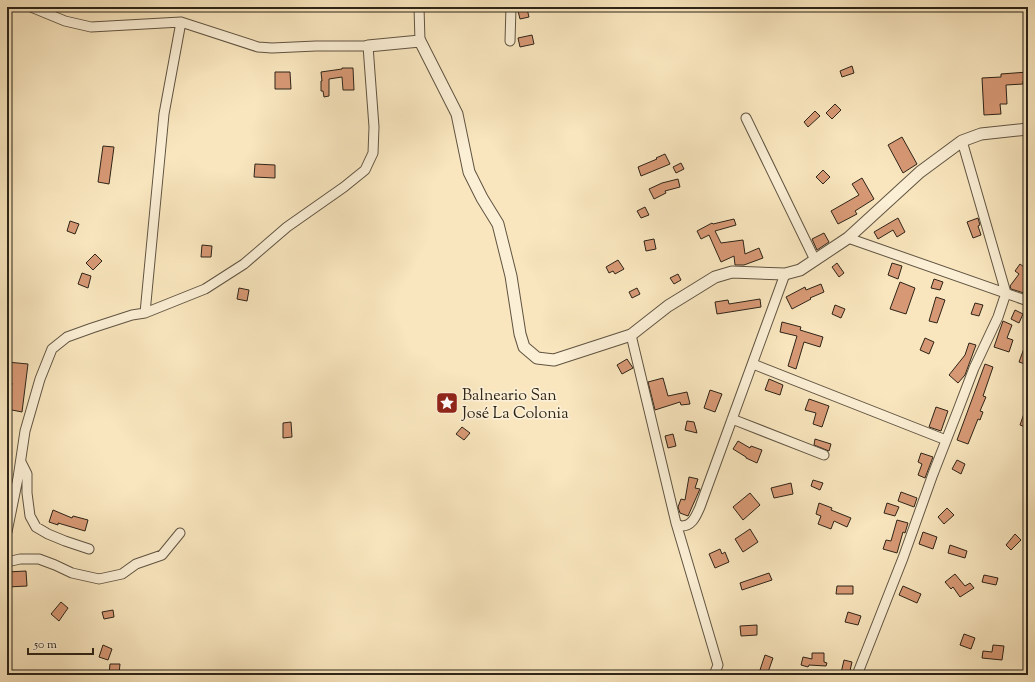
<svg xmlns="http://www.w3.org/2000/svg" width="1035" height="682" font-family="'Sorts Mill Goudy',serif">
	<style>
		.building { fill: #d79975; stroke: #2d2418 }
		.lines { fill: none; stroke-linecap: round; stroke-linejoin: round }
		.minor-casing { stroke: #605442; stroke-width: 11 }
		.tertiary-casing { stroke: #605442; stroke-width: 13 }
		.minor { stroke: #fbefd5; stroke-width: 9 }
		.tertiary { stroke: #fbefd5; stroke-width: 11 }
		.labels { text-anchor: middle; stroke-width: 3.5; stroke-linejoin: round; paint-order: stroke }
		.poi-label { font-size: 16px; fill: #2d2418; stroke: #fbefd5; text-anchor: start }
	</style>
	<rect width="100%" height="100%" fill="#f9e6be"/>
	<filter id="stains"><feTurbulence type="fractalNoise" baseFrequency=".005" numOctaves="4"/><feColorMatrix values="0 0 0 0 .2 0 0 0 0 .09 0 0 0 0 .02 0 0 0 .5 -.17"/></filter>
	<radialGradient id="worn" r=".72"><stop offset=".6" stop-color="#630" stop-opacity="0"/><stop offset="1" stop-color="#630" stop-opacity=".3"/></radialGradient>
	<path class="building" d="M 527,9 L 529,17 L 520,19 L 518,11 Z
		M 532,35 L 534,44 L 520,47 L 518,38 Z
		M 852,66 L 854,73 L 842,77 L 840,71 Z
		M 342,68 L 353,68 L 354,90 L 343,90 L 342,77 L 329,79 L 329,96 L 324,97 L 323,91 L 321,91 L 321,81 L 322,81 L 321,72 L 342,69 Z
		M 275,72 L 290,72 L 291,89 L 275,89 Z
		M 1028,72 L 1028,80 L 1023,81 L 1023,84 L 1006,85 L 1007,104 L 1000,104 L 1001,114 L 984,115 L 982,78 L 1001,77 L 1001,74 Z
		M 835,104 L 841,110 L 832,119 L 826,113 Z
		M 815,111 L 820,116 L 808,127 L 804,122 Z
		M 902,137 L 917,164 L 903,173 L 888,145 Z
		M 103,146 L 114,147 L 109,184 L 98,182 Z
		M 665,154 L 670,164 L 641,176 L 638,167 L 657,159 L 656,158 Z
		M 681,163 L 684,169 L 676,173 L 673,167 Z
		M 255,164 L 275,165 L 275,178 L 254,177 Z
		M 823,170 L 830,177 L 823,184 L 816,177 Z
		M 862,178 L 874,199 L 855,211 L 857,214 L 838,224 L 831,211 L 859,195 L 852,184 Z
		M 678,179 L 680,187 L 665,191 L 666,193 L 654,199 L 649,189 L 662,183 Z
		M 645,207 L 649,215 L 641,218 L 637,211 Z
		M 898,218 L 905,232 L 897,237 L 893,230 L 878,239 L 874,232 Z
		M 978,218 L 980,225 L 978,226 L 981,235 L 973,238 L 967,222 Z
		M 734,219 L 736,225 L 715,231 L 721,243 L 743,240 L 745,254 L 759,248 L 763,258 L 744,265 L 735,265 L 734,256 L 721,262 L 709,235 L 701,239 L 697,231 L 712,223 L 713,224 Z
		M 70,221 L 79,224 L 75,234 L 67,231 Z
		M 824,233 L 829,242 L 817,250 L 812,239 Z
		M 654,239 L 656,249 L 646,251 L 644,241 Z
		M 202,245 L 212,246 L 211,257 L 201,257 Z
		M 95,254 L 102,261 L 93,270 L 86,263 Z
		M 618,260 L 624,269 L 615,274 L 613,271 L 609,273 L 606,267 Z
		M 837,263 L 844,273 L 839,277 L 832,267 Z
		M 892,263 L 902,266 L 898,279 L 888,275 Z
		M 1020,264 L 1028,270 L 1028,289 L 1024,293 L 1011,289 L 1010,286 L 1019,274 L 1015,271 Z
		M 82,273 L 91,276 L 88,288 L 78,284 Z
		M 678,274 L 681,280 L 674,284 L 670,278 Z
		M 934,279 L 943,282 L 940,290 L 931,288 Z
		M 900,282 L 915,288 L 906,314 L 890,309 Z
		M 821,284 L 824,292 L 810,298 L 811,299 L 792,309 L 786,297 L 805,287 L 806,290 Z
		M 239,288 L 249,290 L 247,301 L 237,299 Z
		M 637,288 L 640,294 L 632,298 L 629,292 Z
		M 936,297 L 945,300 L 937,323 L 929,321 Z
		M 760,299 L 761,307 L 717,314 L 715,302 L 728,300 L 729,304 Z
		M 975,303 L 983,305 L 979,316 L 971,314 Z
		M 835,305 L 845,309 L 841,318 L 832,314 Z
		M 1015,310 L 1023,314 L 1019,323 L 1011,319 Z
		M 1003,321 L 1012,325 L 1007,338 L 1013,340 L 1009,352 L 994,347 Z
		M 782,322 L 801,327 L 800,330 L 823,337 L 820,347 L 804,342 L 796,369 L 788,366 L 797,336 L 780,332 Z
		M 925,338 L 934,342 L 929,354 L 920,350 Z
		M 1027,340 L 1028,340 L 1028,365 L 1019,362 Z
		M 969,343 L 976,345 L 965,375 L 958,383 L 949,375 L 965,355 Z
		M 627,359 L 633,368 L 622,374 L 617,365 Z
		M 7,362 L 28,364 L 22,412 L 7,409 L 12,383 L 7,383 Z
		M 985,364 L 993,367 L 983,396 L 986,397 L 980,411 L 983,412 L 980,420 L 978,419 L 968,444 L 957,440 Z
		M 663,378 L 668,396 L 687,392 L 690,404 L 681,405 L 680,402 L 655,410 L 648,382 Z
		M 769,379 L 783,385 L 780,395 L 765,390 Z
		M 710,390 L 722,394 L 715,412 L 704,408 Z
		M 809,399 L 829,406 L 822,427 L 813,424 L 816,413 L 805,410 Z
		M 1027,405 L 1028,406 L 1028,428 L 1020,425 Z
		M 936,407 L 948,411 L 941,431 L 929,427 Z
		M 687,421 L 694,422 L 697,433 L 685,430 Z
		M 291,422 L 292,437 L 283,438 L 283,423 Z
		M 462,427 L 470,433 L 464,440 L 456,434 Z
		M 673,434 L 676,446 L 668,448 L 665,436 Z
		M 815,439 L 831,444 L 829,451 L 814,445 Z
		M 738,441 L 750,448 L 751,446 L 762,450 L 757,463 L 746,458 L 746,457 L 733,449 Z
		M 921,453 L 933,457 L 925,478 L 918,475 L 922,464 L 918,462 Z
		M 957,460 L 965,464 L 961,474 L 952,469 Z
		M 689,477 L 698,479 L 695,488 L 700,489 L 688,516 L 680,513 L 678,507 L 681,499 L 685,500 Z
		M 813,480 L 823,483 L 820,490 L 811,486 Z
		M 791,483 L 793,494 L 774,498 L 771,488 Z
		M 901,492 L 917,498 L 914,507 L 898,501 Z
		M 750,493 L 760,505 L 743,520 L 733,507 Z
		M 819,503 L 832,508 L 831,510 L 851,518 L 847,527 L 834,521 L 831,529 L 818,524 L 821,516 L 816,514 Z
		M 887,503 L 899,507 L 895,516 L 884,513 Z
		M 947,508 L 954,515 L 944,524 L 938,517 Z
		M 53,510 L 72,518 L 73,516 L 88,520 L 85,531 L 58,523 L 58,525 L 49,522 Z
		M 897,520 L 908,523 L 905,533 L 903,532 L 897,553 L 883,549 L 886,540 L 891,541 Z
		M 750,529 L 758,542 L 743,552 L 735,539 Z
		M 923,532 L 937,537 L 933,549 L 919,544 Z
		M 1015,534 L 1021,540 L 1011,550 L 1006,545 Z
		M 950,545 L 967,551 L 965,558 L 948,553 Z
		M 720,549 L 722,554 L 725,552 L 729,562 L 715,568 L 709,554 Z
		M 26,571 L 27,586 L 8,587 L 7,572 Z
		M 769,573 L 772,580 L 742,590 L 740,583 Z
		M 955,574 L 965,586 L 970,583 L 974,588 L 960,597 L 953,587 L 951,589 L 945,582 Z
		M 984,575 L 998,578 L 996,585 L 982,582 Z
		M 837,586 L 853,586 L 853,594 L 836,594 Z
		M 903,586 L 921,594 L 917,603 L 899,595 Z
		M 61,602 L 68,608 L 59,621 L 51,614 Z
		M 113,610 L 114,617 L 104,619 L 102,612 Z
		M 848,612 L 861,616 L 858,625 L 845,622 Z
		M 757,625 L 757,635 L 741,636 L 740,626 Z
		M 964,634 L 975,638 L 971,649 L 960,645 Z
		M 103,645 L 112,649 L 108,660 L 99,657 Z
		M 993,645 L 1004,646 L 1002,660 L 982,658 L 983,651 L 992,652 Z
		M 812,653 L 824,653 L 824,662 L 827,663 L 826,666 L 809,665 L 808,667 L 801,665 L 803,657 L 812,659 Z
		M 765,655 L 773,658 L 767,675 L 759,673 Z
		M 844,660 L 852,662 L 849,675 L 841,673 Z
		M 110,664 L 120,664 L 119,674 L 109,674 Z"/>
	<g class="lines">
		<g class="minor-casing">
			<path id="minor" d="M 419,7 L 420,41
				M 510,41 L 511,7
				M 746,118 L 815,260
				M 848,238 L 1028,301
				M 145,313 L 164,114 L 181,22
				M 631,335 L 676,523 L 718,665 L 714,675
				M 753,364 L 946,440
				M 732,419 L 824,455
				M 21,462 L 27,474 L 27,493 L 30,516 L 36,527 L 48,534 L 65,541 L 89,549
				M 676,523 L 680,526 C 692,527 696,516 700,507 L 785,274
				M 7,532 L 18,478 L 25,431 L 40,379 L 52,349 L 67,337 L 92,328 L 132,315 L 145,313 L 205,289 L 244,264 L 287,227 L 344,187 L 365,170 L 373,153 L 374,127 L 368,46 L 316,46 L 272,48 L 258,47 L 181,22 L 91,27 L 65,21 L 31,7
				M 7,562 L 20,559 L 39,559 L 55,565 L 72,573 L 99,579 L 122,574 L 136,564 L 162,555 L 180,533
				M 857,675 L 903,558 L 933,474 L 958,410 L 974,368 L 998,317 L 1006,293 L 962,141"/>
		</g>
		<g class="tertiary-casing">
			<path id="tertiary" d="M 368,46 L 420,41 L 457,114 L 469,172 L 482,198 L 498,224 L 511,276 L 520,334 L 524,347 L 537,358 L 554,360 L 631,335 L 668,306 L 715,277 L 732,272 L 785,274 L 800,270 L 848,238 L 920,172 L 962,141 L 981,134 L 1028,129"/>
		</g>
		<use href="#minor" class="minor"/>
		<use href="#tertiary" class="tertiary"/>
	</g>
	<defs>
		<g id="sight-square" transform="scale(1.15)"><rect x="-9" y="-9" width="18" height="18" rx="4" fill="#8f2418" stroke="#fbefd5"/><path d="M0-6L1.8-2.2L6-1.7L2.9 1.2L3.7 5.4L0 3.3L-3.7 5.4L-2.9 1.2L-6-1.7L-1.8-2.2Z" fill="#fff"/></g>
	</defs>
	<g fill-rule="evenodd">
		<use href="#sight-square" x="447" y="403"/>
	</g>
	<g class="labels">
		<g class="poi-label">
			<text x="462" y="400">Balneario San<tspan x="462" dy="18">José La Colonia</tspan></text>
		</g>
	</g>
	<rect width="1035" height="682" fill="none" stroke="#f9e6be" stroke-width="24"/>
	<rect x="8" y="8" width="1019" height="666" fill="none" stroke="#2d2418" stroke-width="2"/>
	<rect x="12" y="12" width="1011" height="658" fill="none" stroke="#2d2418"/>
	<path d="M28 648v6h65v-6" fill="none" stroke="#2d2418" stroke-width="2"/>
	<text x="34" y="648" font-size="12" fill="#2d2418" stroke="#fbefd5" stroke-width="3" paint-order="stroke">50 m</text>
	<rect width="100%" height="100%" filter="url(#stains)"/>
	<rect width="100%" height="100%" fill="url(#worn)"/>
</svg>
